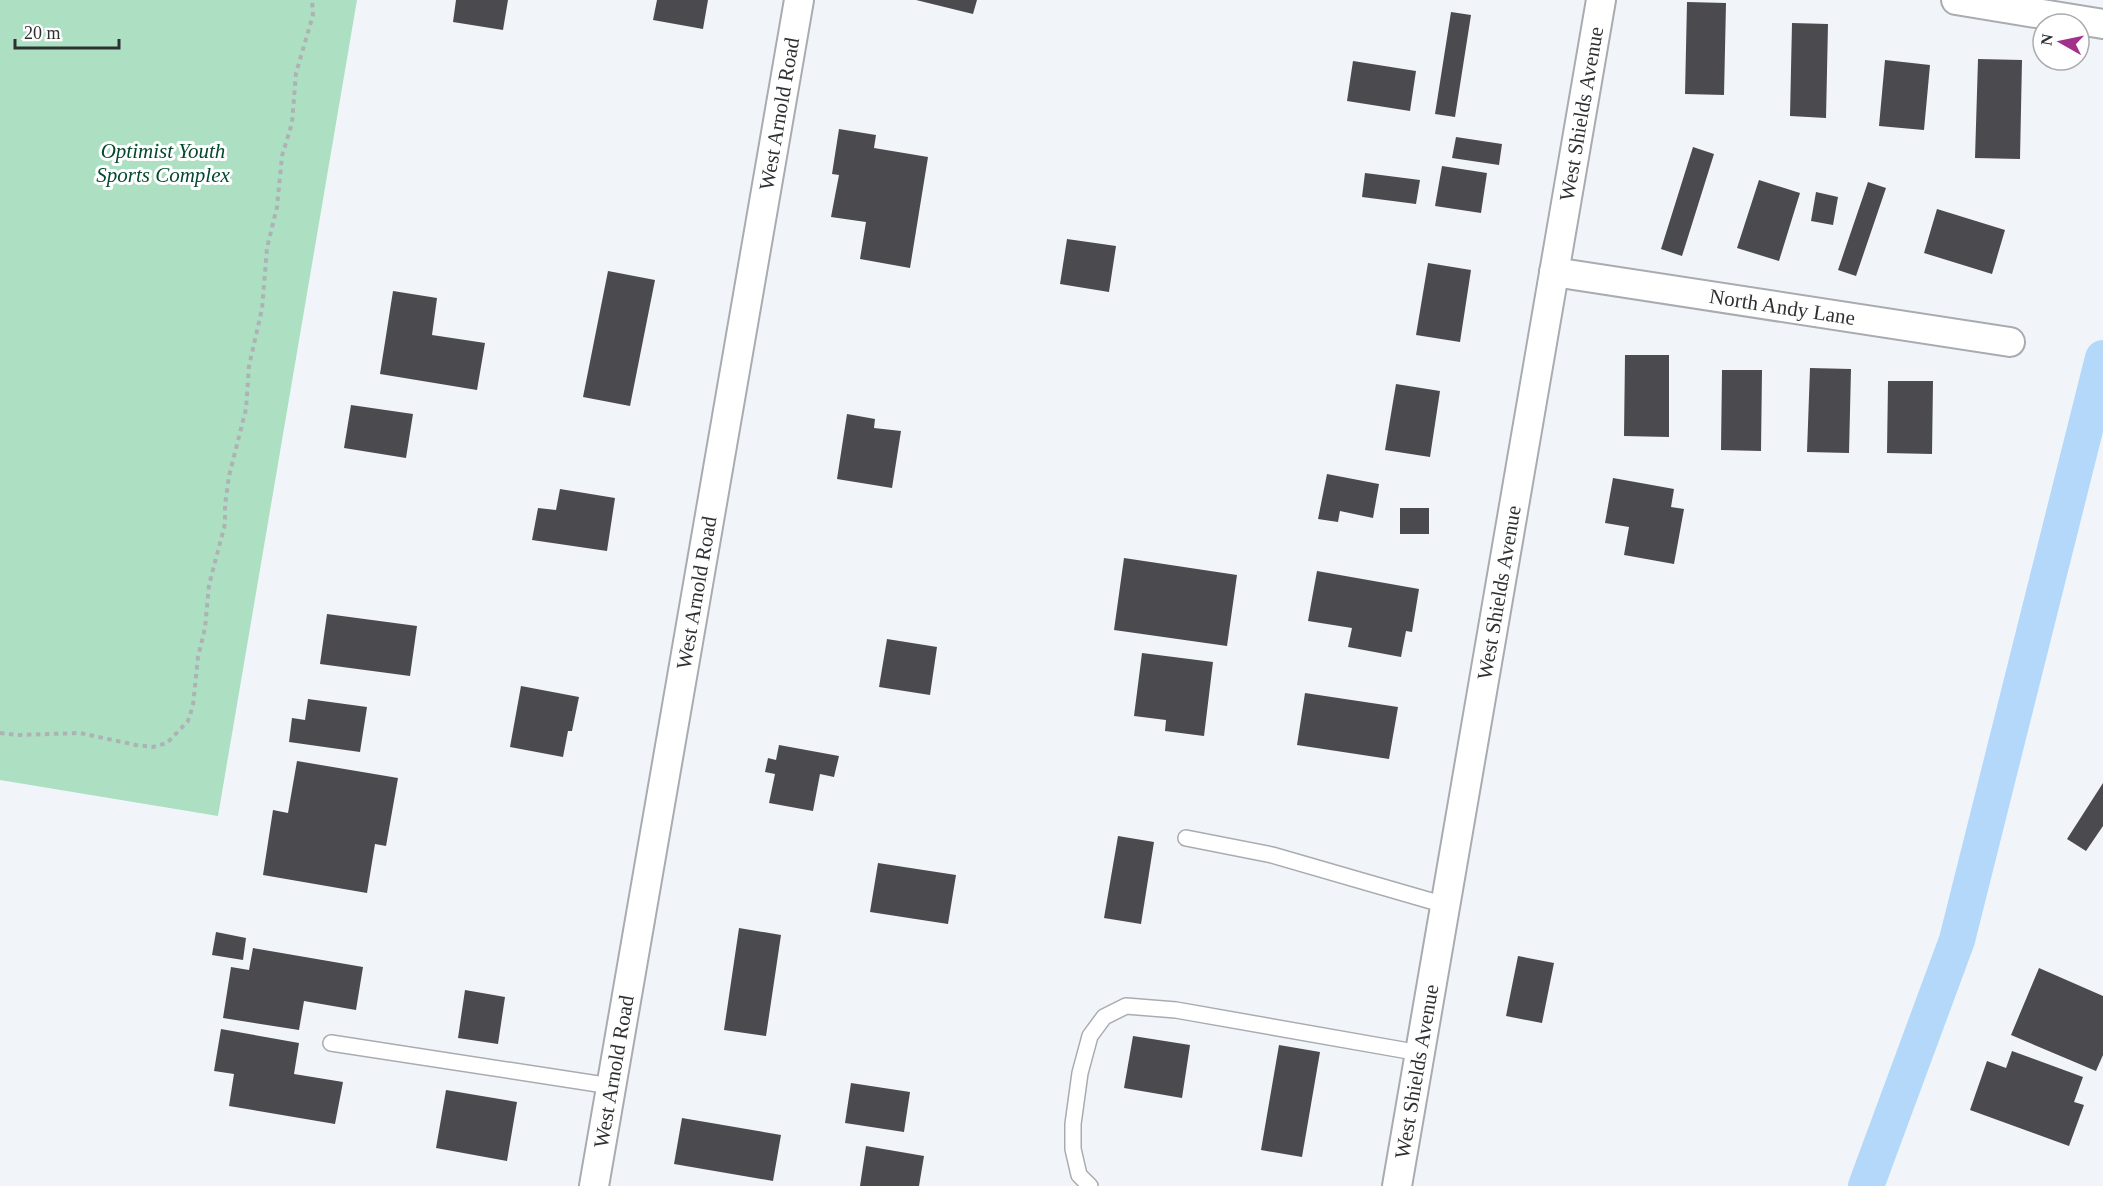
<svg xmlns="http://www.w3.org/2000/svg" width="2103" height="1186" font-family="'Times New Roman',serif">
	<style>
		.green { fill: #addfc3 }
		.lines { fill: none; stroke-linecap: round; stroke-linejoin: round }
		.canal { stroke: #b4d8f9; stroke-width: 36 }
		.building { fill: #4b4a4f }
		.service-casing { stroke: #a8acb0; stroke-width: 18 }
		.minor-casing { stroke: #a8acb0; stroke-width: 32 }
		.path { stroke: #aeb2b6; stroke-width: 4; stroke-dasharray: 4.5 4.5; stroke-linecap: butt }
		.service { stroke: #fff; stroke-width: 15 }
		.minor { stroke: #fff; stroke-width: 28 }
		.labels { text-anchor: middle; stroke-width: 6; stroke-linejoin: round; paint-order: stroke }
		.street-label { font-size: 21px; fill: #2e3032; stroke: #fff }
		.park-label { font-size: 21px; font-style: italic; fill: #04482d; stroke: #fff }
	</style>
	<rect width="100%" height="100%" fill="#f1f5fa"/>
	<path class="green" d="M 0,0 L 357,0 L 218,816 L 0,780 Z"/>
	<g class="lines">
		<path class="canal" d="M 1866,1186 L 1957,940 L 2103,358"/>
	</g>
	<path class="building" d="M 456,0 L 508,0 L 503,30 L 453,22 Z
		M 657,0 L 708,0 L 703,29 L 653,20 Z
		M 916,0 L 977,0 L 973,14 Z
		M 1687,2 L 1726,3 L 1724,95 L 1685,94 Z
		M 1451,12 L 1471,15 L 1455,117 L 1435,114 Z
		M 1792,23 L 1828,24 L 1826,118 L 1790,116 Z
		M 1978,59 L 2022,60 L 2020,159 L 1975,158 Z
		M 1885,60 L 1930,65 L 1924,130 L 1879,126 Z
		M 1353,61 L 1416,71 L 1410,111 L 1347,101 Z
		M 839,129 L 876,135 L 874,148 L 928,157 L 910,268 L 860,259 L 866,222 L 831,217 L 839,175 L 832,174 Z
		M 1456,137 L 1502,144 L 1499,165 L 1452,158 Z
		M 1693,147 L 1714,154 L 1682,256 L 1661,249 Z
		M 1442,166 L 1487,173 L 1481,213 L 1435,206 Z
		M 1365,173 L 1420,180 L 1416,204 L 1362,197 Z
		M 1759,180 L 1800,193 L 1779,261 L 1737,248 Z
		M 1868,182 L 1886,188 L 1856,276 L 1838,270 Z
		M 1816,192 L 1838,197 L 1833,225 L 1811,221 Z
		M 1937,209 L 2005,230 L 1992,274 L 1924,253 Z
		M 1067,239 L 1116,246 L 1109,292 L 1060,284 Z
		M 1428,263 L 1471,270 L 1460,342 L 1416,335 Z
		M 608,271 L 655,280 L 630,406 L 583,397 Z
		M 393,291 L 437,298 L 432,335 L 485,343 L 477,390 L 380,374 Z
		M 1625,355 L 1669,355 L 1669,437 L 1624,436 Z
		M 1810,368 L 1851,369 L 1849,453 L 1807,452 Z
		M 1722,370 L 1762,370 L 1761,451 L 1721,450 Z
		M 1888,381 L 1933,381 L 1932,454 L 1887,453 Z
		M 1396,384 L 1440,391 L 1430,457 L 1385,450 Z
		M 351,405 L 413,414 L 406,458 L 344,448 Z
		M 847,414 L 875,419 L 874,428 L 901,431 L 892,488 L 837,479 Z
		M 1327,474 L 1379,484 L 1373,518 L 1340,511 L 1338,522 L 1318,519 Z
		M 1613,478 L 1674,489 L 1671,507 L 1684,509 L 1674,564 L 1624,555 L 1629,527 L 1605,523 Z
		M 560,489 L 615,498 L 607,551 L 532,540 L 538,508 L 556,510 Z
		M 1400,508 L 1429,508 L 1429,534 L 1400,534 Z
		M 1124,558 L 1237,575 L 1227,646 L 1114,630 Z
		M 1317,571 L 1419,589 L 1412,632 L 1406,631 L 1401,657 L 1348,647 L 1352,628 L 1308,621 Z
		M 327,614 L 417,626 L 410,676 L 320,664 Z
		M 887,639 L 937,647 L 930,695 L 879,687 Z
		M 1142,653 L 1213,662 L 1204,736 L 1165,731 L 1166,720 L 1134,716 Z
		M 521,686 L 579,697 L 572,731 L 568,731 L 563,757 L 510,747 Z
		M 1305,693 L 1398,707 L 1389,759 L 1297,745 Z
		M 308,699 L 367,707 L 360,752 L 289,742 L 292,718 L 305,720 Z
		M 779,745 L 839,756 L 834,777 L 820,774 L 813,811 L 769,803 L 775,774 L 765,772 L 768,758 L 776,760 Z
		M 297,761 L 398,778 L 386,846 L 375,844 L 367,893 L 263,875 L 273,810 L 288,813 Z
		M 2103,783 L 2103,826 L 2086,851 L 2067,839 Z
		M 1118,836 L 1154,842 L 1141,924 L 1104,918 Z
		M 878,863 L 956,875 L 948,924 L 870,912 Z
		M 739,928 L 781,935 L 766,1036 L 724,1030 Z
		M 216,932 L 246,938 L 243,960 L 212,955 Z
		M 253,948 L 363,967 L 356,1010 L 304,1001 L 299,1030 L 223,1018 L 231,967 L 249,970 Z
		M 1518,956 L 1554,963 L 1542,1023 L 1506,1016 Z
		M 2039,968 L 2103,996 L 2103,1055 L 2096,1071 L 2011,1035 Z
		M 465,990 L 505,997 L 498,1044 L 458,1038 Z
		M 221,1029 L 299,1043 L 294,1074 L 343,1082 L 335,1124 L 229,1106 L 234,1074 L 214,1071 Z
		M 1133,1036 L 1190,1045 L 1182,1098 L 1124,1088 Z
		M 1279,1045 L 1320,1052 L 1302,1157 L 1261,1150 Z
		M 2012,1051 L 2083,1077 L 2074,1102 L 2084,1105 L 2069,1146 L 1970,1110 L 1987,1061 L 2006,1068 Z
		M 851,1083 L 910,1092 L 904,1132 L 845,1123 Z
		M 446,1090 L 517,1102 L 507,1161 L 436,1148 Z
		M 682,1118 L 781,1135 L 773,1181 L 674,1164 Z
		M 866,1146 L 924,1156 L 919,1186 L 860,1186 Z"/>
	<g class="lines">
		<g class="service-casing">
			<path id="service" d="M 1186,838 L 1272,855 L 1445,905
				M 331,1043 L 611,1086
				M 1090,1186 L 1079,1175 L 1073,1149 L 1073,1124 L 1080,1073 L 1090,1036 L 1104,1017 L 1126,1006 L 1176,1010 L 1420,1053"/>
		</g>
		<g class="minor-casing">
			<g id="minor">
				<path d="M 1956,0 L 2103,24"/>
				<path id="s1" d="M 1554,272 L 2010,342"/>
				<path id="s2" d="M 594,1186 L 799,0"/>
				<path id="s3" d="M 1397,1186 L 1601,0"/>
			</g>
		</g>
		<path class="path" d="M 0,733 L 19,735 L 80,733 L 136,745 L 153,747 L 167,743 L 188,721 L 193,705 L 198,657 L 205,628 L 209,585 L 225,524 L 225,505 L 229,476 L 246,409 L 249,366 L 262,309 L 267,248 L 277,207 L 282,156 L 292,123 L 296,73 L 313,15 L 312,0"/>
		<use href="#service" class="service"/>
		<use href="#minor" class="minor"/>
	</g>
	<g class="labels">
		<g class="street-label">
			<text dy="7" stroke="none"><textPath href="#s2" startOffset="1088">West Arnold Road</textPath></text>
			<text dy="7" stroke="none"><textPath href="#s3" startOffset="1088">West Shields Avenue</textPath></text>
			<text dy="7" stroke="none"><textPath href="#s1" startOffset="231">North Andy Lane</textPath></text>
			<text dy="7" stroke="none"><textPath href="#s2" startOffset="602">West Arnold Road</textPath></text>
			<text dy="7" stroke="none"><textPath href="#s3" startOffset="602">West Shields Avenue</textPath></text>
			<text dy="7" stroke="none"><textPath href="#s2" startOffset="116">West Arnold Road</textPath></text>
			<text dy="7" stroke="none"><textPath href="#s3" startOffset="116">West Shields Avenue</textPath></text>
		</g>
		<g class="park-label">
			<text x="163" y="158">Optimist Youth<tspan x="163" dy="24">Sports Complex</tspan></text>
		</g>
	</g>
	<g transform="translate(2061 42) rotate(279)"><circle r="28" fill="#ffffff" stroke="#abacad" stroke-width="1.5"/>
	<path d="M0-4.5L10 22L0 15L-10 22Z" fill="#a3308b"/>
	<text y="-9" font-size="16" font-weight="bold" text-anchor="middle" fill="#2e3032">N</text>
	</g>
	<path d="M15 39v9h104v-9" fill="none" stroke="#2e3032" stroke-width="3"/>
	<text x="24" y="39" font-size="18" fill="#2e3032" stroke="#ffffff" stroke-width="4.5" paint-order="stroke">20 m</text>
</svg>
